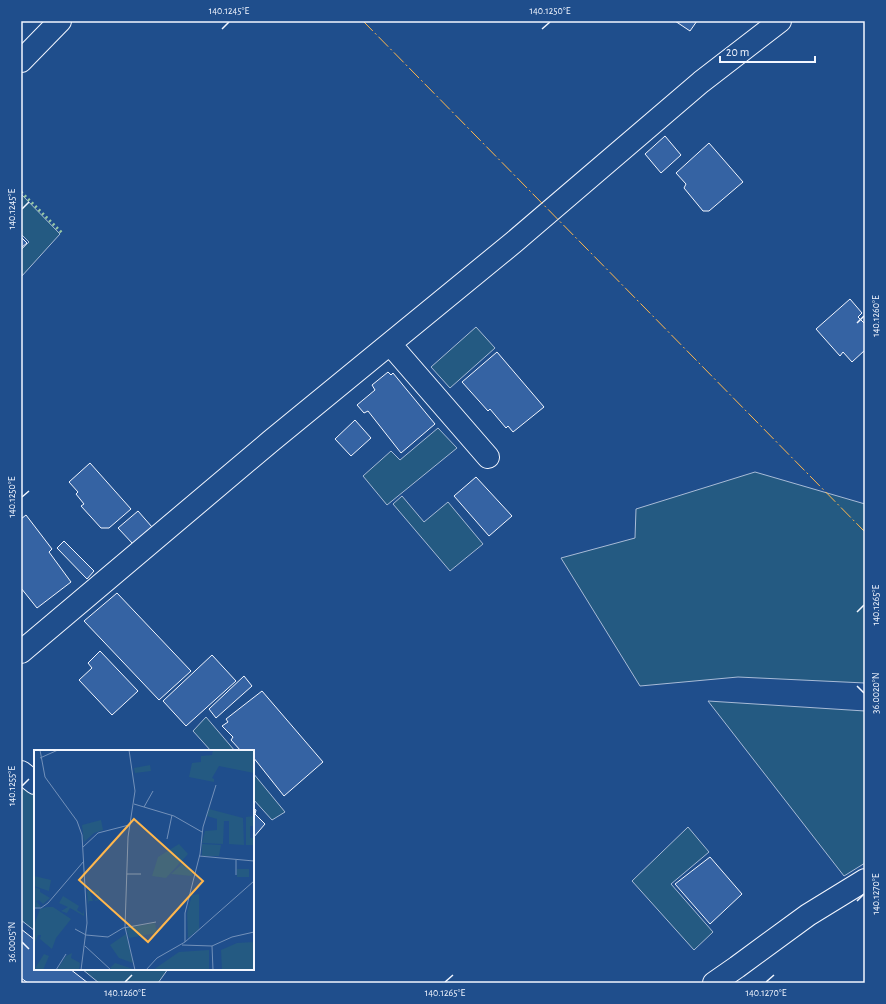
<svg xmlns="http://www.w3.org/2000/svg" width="886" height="1004" font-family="'Alegreya Sans',sans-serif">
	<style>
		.green { fill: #245a82; stroke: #a8bbd7 }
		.building { fill: #3563a3; stroke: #f2f6ff }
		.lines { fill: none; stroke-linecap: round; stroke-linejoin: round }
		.minor-casing { stroke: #f2f6ff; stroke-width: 24 }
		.minor { stroke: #1f4e8c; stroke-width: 22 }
		.hedge { stroke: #97c8a6; stroke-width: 3; stroke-dasharray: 2 3; stroke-linecap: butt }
		.power { stroke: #ffb74d; stroke-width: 1; stroke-dasharray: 14 3 2 3; stroke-linecap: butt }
		.ticks { fill: none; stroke: #f2f6ff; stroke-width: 1.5 }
		.inset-road { fill: none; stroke: #7391ba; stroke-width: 1 }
		.view { fill: #ffb74d; fill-opacity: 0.15; stroke: #ffb74d; stroke-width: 2 }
		.inset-edge { fill: none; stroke: #f2f6ff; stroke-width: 2 }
		.neatline { fill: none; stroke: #f2f6ff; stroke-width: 1.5 }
		.ticks-label { font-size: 10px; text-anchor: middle; fill: #f2f6ff }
	</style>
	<rect width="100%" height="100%" fill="#1f4e8c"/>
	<path class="green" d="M 21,194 L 60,234 L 21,277 L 21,250 L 29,242 L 21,234 Z
		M 476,327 L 495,348 L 450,388 L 431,367 Z
		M 438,428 L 457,448 L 387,505 L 363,476 L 391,451 L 400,460 Z
		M 755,472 L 865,504 L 865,683 L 738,677 L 640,686 L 561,558 L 635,538 L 636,509 Z
		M 402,496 L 424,522 L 448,502 L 483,544 L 450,571 L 393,504 Z
		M 708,701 L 865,711 L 865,863 L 844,876 Z
		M 206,717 L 235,751 L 211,751 L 193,731 Z
		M 253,773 L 285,812 L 272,820 L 253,799 Z
		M 21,783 L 35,795 L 35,931 L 21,920 Z
		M 688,827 L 709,852 L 671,884 L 713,932 L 694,950 L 632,881 Z
		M 82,969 L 168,969 L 158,983 L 99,983 Z"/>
	<path class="building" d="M 675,21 L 697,21 L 690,31 Z
		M 665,136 L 681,155 L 661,173 L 645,154 Z
		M 709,143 L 743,182 L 709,211 L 703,211 L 684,188 L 686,184 L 676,173 Z
		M 21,237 L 27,243 L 21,248 Z
		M 850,299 L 862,313 L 858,317 L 865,324 L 865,350 L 852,362 L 843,352 L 840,356 L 816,329 Z
		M 497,352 L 544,407 L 513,432 L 508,426 L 506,428 L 490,409 L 488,411 L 462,382 Z
		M 388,372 L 391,375 L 393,373 L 435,424 L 401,453 L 368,411 L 364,413 L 357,405 L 375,390 L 372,385 Z
		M 355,420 L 371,438 L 351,456 L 335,439 Z
		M 90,463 L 131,509 L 109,528 L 101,528 L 81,506 L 84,504 L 76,494 L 78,492 L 69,482 Z
		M 476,477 L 512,516 L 489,536 L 454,496 Z
		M 138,511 L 152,527 L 133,544 L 118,528 Z
		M 26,515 L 52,549 L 49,552 L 71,582 L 37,608 L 21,588 L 21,519 Z
		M 64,541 L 94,571 L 87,579 L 57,548 Z
		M 117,593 L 191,671 L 159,700 L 84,621 Z
		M 100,651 L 138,691 L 112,715 L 79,680 L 92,668 L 88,663 Z
		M 212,655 L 236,681 L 186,726 L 163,701 Z
		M 244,676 L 252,686 L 216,718 L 209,709 Z
		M 262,691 L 323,762 L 284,796 L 253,757 L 253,751 L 241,751 L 231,740 L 233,737 L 222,726 L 228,722 L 226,719 Z
		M 253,808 L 256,810 L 255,814 L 265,824 L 253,838 Z
		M 710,857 L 742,894 L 710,924 L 675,884 Z
		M 21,929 L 35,940 L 35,969 L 70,969 L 88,983 L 28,983 L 21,978 Z"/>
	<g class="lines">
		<g class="minor-casing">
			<path id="minor" d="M 21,61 L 60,21
				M 390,344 L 488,457
				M 21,652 L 271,441 L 514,242 L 701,82 L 780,21
				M 21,772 L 35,783
				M 714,983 L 737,967 L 808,915 L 865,880"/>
		</g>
		<use href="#minor" class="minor"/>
		<path class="hedge" d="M 21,192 L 63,234"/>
		<path class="power" d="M 363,21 L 865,532"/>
	</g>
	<path class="ticks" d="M 222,29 L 229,22M 542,29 L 550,22M 22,209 L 29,202M 857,323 L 864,316M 22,497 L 29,491M 857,612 L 864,605M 857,686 L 864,693M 22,786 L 29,779M 857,901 L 864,894M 22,942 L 29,949M 125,982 L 132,975M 445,982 L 453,975M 766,982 L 774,975"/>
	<g transform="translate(34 750)">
		<rect width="220" height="220" fill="#1f4e8c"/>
		<path d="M 179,0 L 220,0 L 220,23 L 185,16 L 178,28 L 180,29 L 180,32 L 155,27 L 158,13 L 167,12 L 167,6 L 178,5 ZM 116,15 L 117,21 L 101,23 L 100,18 ZM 175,59 L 209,68 L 210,95 L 195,94 L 195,71 L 190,71 L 189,94 L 168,93 L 171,81 L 183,80 L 183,69 L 173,66 ZM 220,66 L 220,76 L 216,76 L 216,88 L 220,88 L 220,95 L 212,95 L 212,67 ZM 67,70 L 69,80 L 60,83 L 50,92 L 48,75 ZM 145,94 L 154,104 L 132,128 L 118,126 L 124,107 ZM 168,94 L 187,95 L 185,106 L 168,106 ZM 148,114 L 159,120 L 158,126 L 137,124 ZM 203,119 L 215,119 L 215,127 L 203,127 ZM 0,126 L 17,130 L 15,141 L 0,136 ZM 0,137 L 6,139 L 6,142 L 16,148 L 9,154 L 5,150 L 2,151 L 7,157 L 0,158 ZM 65,140 L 66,150 L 60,151 L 64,148 L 64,143 L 56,143 L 59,151 L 55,151 L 54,155 L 53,141 ZM 165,144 L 165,179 L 154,188 L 153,163 L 158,145 ZM 29,146 L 45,156 L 43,160 L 49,164 L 50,160 L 50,166 L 36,158 L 33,163 L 27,161 L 34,157 L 25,153 ZM 13,157 L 19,157 L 37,169 L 22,188 L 18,199 L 6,189 L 7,185 L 4,185 L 0,195 L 0,175 L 6,159 ZM 121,173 L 123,183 L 95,188 L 92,178 ZM 92,184 L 99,213 L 85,208 L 76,195 ZM 220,192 L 220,220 L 188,220 L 187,200 L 203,193 ZM 175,200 L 175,220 L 119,220 L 145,202 ZM 38,203 L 37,208 L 46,213 L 45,220 L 23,220 L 32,206 ZM 10,204 L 15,206 L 9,220 L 0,220 ZM 81,213 L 99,219 L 100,220 L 79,220 L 76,218 Z" fill="#245a82"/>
		<path class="inset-road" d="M 6,0 L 11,27 L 43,71 L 48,85 L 53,173 L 47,220M 95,0 L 101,41 L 94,87 L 91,177 L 101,220M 6,8 L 24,0M 100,54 L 140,66 L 168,82M 110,57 L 119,41M 133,89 L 138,65M 49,97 L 64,83 L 95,75M 165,106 L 220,111M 93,124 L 107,124M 202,125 L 202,110M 0,158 L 7,158 L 14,153 L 50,111M 41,179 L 52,185M 52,185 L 74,187 L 89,178 L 122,172M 151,192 L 151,163 L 166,104 L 169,77 L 182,35M 148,195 L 178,196 L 198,187 L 220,182M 51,196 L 77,220M 178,196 L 179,220M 22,220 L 32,204M 112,220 L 123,208 L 151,192 L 220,131"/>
		<path class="view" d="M 100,69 L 169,131 L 114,192 L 45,130 Z"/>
		<rect width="220" height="220" class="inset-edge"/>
	</g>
	<rect width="886" height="1004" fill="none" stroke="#1f4e8c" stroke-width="44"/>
	<path d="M720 56v6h95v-6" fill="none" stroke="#f2f6ff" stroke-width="2"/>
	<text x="726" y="56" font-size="12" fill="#f2f6ff" stroke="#1f4e8c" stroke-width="3" paint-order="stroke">20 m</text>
	<rect x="22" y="22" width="842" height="960" class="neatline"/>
	<g class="ticks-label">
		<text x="229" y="14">140.1245°E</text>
		<text x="550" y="14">140.1250°E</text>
		<text transform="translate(11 209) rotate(-90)" y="4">140.1245°E</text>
		<text transform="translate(875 316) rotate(-90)" y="4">140.1260°E</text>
		<text transform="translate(11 497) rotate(-90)" y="4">140.1250°E</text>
		<text transform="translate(875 605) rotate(-90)" y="4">140.1265°E</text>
		<text transform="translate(875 693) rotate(-90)" y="4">36.0020°N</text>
		<text transform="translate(11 786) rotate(-90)" y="4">140.1255°E</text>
		<text transform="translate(875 894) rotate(-90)" y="4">140.1270°E</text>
		<text transform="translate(11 942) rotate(-90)" y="4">36.0005°N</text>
		<text x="125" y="996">140.1260°E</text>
		<text x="445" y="996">140.1265°E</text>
		<text x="766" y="996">140.1270°E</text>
	</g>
</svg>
